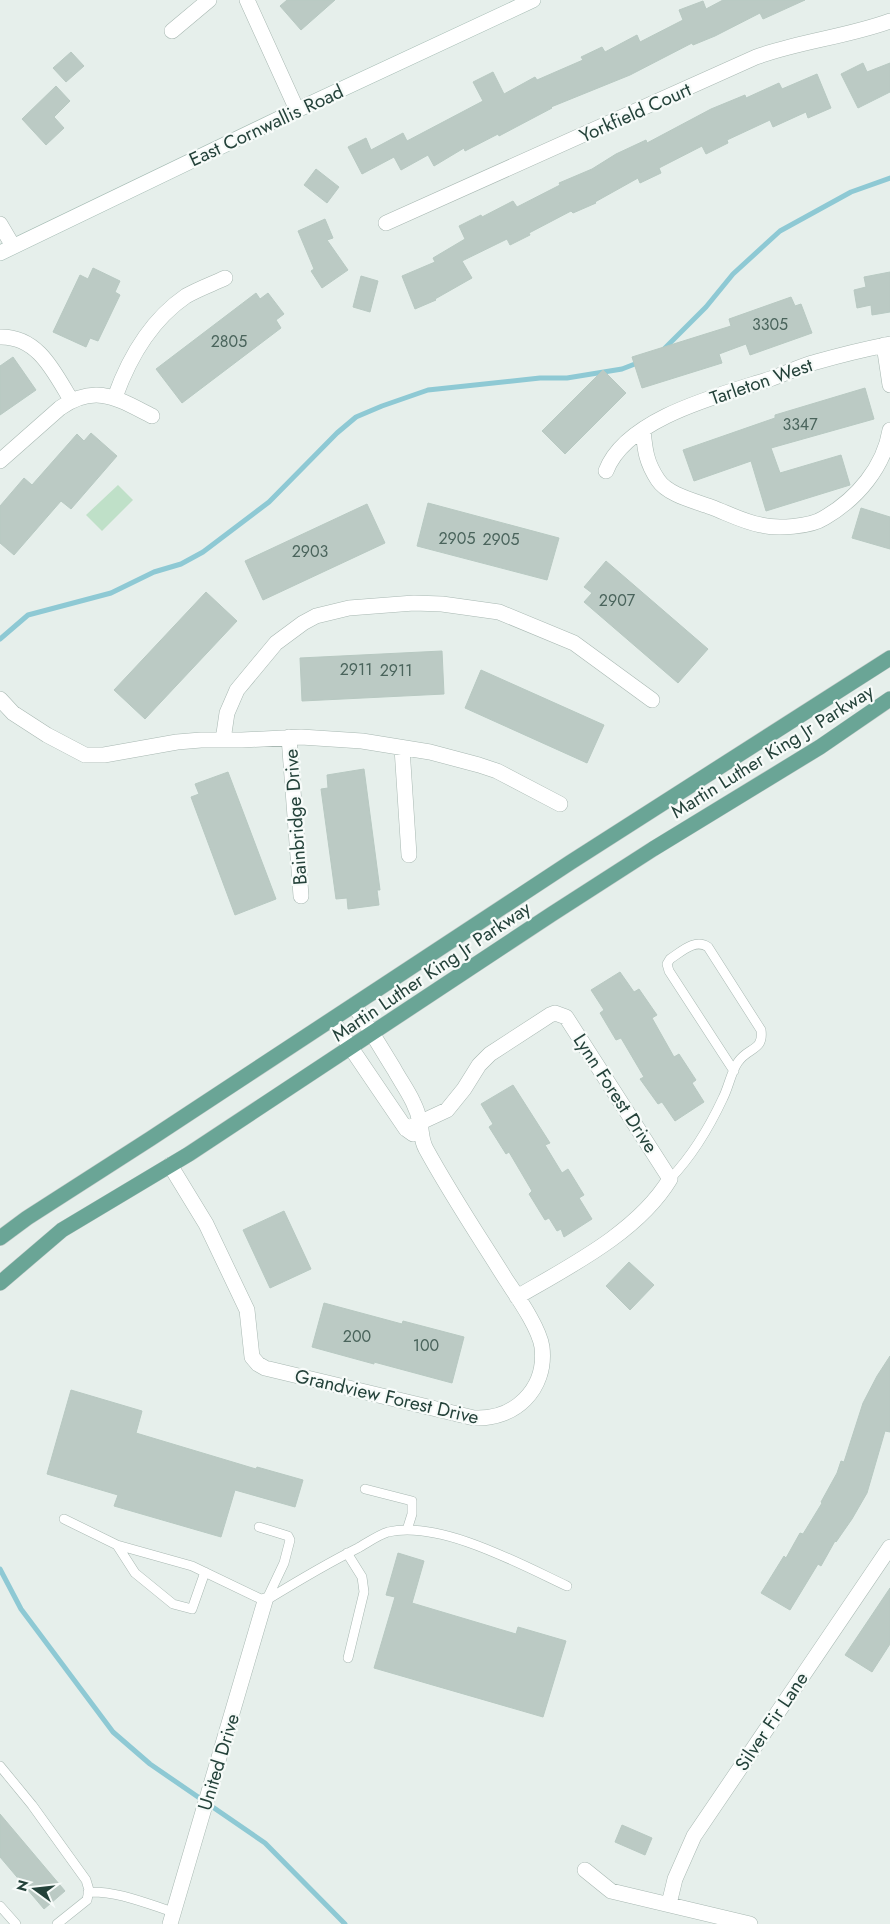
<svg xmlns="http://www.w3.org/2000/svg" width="890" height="1924" font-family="Jost,sans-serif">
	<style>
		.green { fill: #bfe0c8 }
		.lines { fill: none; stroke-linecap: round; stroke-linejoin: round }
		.stream { stroke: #8ec9d4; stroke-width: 5 }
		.building { fill: #bbcac4; stroke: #b8c9c2 }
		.lane-casing { stroke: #a8b8b2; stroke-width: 10 }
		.street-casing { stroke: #a8b8b2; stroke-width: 16 }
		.secondary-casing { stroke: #a4bbb3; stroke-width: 16 }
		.primary-casing { stroke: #c2cac8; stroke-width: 16 }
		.lane { stroke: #fff; stroke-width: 9 }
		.street { stroke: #fff; stroke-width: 15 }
		.secondary { stroke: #fff; stroke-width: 15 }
		.primary { stroke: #6aa596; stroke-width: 15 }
		.labels { text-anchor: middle; stroke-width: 4.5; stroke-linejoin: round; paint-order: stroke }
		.number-label { font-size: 16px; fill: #4a645c }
		.street-label { font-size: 19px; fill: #24423a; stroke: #f7fbf9 }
	</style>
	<rect width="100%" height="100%" fill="#e6efeb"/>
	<path class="green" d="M 118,485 L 133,500 L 102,531 L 86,515 Z"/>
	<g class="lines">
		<path class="stream" d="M 663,350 L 706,307 L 733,274 L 780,231 L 851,192 L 890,178
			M 0,639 L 28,615 L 111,593 L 154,572 L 181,564 L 203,552 L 269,502 L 337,433 L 356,417 L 382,406 L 428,390 L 540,378 L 567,378 L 622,369 L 640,362
			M 0,1569 L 21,1609 L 113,1732 L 150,1764 L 265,1843 L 345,1924"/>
	</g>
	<path class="building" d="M 287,0 L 335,0 L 301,30 L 280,6 Z
		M 723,0 L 805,0 L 763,19 L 760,13 L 715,36 L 693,45 L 692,43 L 630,75 L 551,107 L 552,108 L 499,136 L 498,134 L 465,151 L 464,148 L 434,166 L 428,155 L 401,170 L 394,157 L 362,174 L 348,147 L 366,138 L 371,150 L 403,133 L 407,141 L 483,101 L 473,82 L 493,72 L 504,94 L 535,77 L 537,80 L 583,60 L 581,57 L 602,47 L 605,52 L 637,35 L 640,42 L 683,20 L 679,10 L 703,1 L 706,9 Z
		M 71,52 L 84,66 L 66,82 L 53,68 Z
		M 863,63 L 867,72 L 890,63 L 890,92 L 858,108 L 841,74 Z
		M 817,74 L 831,108 L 808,118 L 806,112 L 773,127 L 770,120 L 727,140 L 728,143 L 706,154 L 702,146 L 659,168 L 661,173 L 640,183 L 638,178 L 595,202 L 596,203 L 573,213 L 571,211 L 529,233 L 530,235 L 510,245 L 507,239 L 462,261 L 472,278 L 435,299 L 436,300 L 415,309 L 402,276 L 435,262 L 433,258 L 465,239 L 459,226 L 481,215 L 482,217 L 513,201 L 517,207 L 560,185 L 559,183 L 592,169 L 616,154 L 646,140 L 647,143 L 711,109 L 745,95 L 746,98 L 779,83 L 782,89 Z
		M 56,86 L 70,101 L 54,117 L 64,128 L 46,145 L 22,119 Z
		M 316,169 L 339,187 L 327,203 L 304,185 Z
		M 325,219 L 333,238 L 327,240 L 348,270 L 322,288 L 311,271 L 314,269 L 298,231 Z
		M 93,268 L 120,281 L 115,292 L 120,295 L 98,341 L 90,338 L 86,347 L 53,332 L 80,275 L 88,279 Z
		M 890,272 L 890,312 L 872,315 L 871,305 L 857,308 L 854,290 L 866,287 L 864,277 Z
		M 361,276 L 378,281 L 370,312 L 353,307 Z
		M 256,293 L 260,299 L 268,293 L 284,314 L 276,320 L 281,328 L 182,403 L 156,369 Z
		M 791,297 L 795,306 L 801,304 L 812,333 L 750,355 L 746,344 L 719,354 L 722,363 L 642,388 L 632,357 L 731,326 L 729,319 Z
		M 13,357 L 36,390 L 0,415 L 0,366 Z
		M 603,370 L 626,393 L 565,454 L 542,431 Z
		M 865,388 L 874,419 L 771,448 L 780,473 L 841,455 L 850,485 L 766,511 L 751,461 L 694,481 L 683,450 L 775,418 L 775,415 Z
		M 91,433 L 117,456 L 71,509 L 61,501 L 14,555 L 0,543 L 0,506 L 24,478 L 32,485 L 77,434 L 84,441 Z
		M 428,503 L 559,538 L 547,580 L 417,546 Z
		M 367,504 L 385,543 L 263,600 L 245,561 Z
		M 861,508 L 890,517 L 890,549 L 852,538 Z
		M 606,561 L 708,649 L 678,683 L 584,602 L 592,593 L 584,587 Z
		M 206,592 L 237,621 L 145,719 L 114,690 Z
		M 442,651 L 444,694 L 302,701 L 300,658 Z
		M 481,670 L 604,725 L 587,763 L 465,708 Z
		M 364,769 L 380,890 L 377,890 L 379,905 L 348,909 L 347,898 L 336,899 L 321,789 L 328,788 L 327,775 Z
		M 228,772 L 276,899 L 235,915 L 191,797 L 199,794 L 195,784 Z
		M 620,972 L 634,992 L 639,989 L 657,1015 L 652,1018 L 674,1057 L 679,1054 L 696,1080 L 692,1083 L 704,1102 L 675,1121 L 662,1102 L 658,1104 L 640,1079 L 644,1077 L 621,1038 L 616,1040 L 600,1013 L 604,1010 L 591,990 Z
		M 513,1085 L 550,1143 L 545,1145 L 562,1173 L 568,1169 L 584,1195 L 579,1198 L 592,1219 L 564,1237 L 561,1229 L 557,1231 L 549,1218 L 545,1220 L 529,1194 L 532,1191 L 509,1152 L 506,1154 L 489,1127 L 493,1124 L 481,1104 Z
		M 284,1211 L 311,1269 L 270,1288 L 243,1230 Z
		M 629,1262 L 654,1285 L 630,1310 L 606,1286 Z
		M 324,1303 L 402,1324 L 403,1321 L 464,1337 L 452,1383 L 374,1362 L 374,1364 L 312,1347 Z
		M 890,1356 L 890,1432 L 885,1431 L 867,1493 L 852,1519 L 836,1542 L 835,1541 L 821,1566 L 818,1564 L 790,1610 L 761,1593 L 784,1556 L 786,1558 L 800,1533 L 803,1534 L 822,1503 L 821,1502 L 837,1473 L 841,1461 L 844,1462 L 863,1403 L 877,1376 Z
		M 71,1390 L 142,1411 L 136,1433 L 256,1469 L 257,1467 L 303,1480 L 295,1507 L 235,1490 L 221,1537 L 114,1506 L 118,1495 L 47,1474 Z
		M 398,1553 L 424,1561 L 412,1603 L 516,1634 L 518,1627 L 566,1641 L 543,1717 L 374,1668 L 395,1597 L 386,1595 Z
		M 890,1588 L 890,1644 L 872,1672 L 845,1655 Z
		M 0,1814 L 65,1891 L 44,1909 L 0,1857 Z
		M 622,1825 L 652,1838 L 645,1855 L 615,1842 Z"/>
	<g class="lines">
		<g class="lane-casing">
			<path id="lane" d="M 670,1179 C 693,1155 709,1128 723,1098 C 729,1086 731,1072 738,1062 C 748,1047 764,1051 761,1030 L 708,947 C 695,938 681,952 670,959 L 667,964 L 669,971 L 734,1071
				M 365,1489 L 412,1501 L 412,1514 L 407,1530
				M 64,1519 L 117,1545 L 192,1566 L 265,1601
				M 259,1527 L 288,1536 L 290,1540 L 284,1563 L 266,1601
				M 117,1545 L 135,1573 L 173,1604 L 192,1609 L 205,1572
				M 347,1553 L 362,1577 L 364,1592 L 348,1658
				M 265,1601 C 296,1582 326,1564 358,1548 C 367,1543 378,1535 388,1532 C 440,1520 520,1564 567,1586
				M 0,1766 L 32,1805 L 86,1880 L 89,1890 L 87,1900 L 57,1924
				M 88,1892 C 118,1891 145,1903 173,1912
				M 0,1906 L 16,1924"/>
		</g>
		<g class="street-casing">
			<path id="street" d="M 247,0 L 297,110
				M 172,31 L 209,0
				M 386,223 L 756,57 C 800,41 846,37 890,21
				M 0,224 L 13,246
				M 0,337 C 38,336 54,372 71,400
				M 884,345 L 890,385
				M 115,397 C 129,358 151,320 186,296 C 198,289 212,284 225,278
				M 643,430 C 645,450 646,462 658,480 C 668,495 695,501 711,507 C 727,513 744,522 761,525 C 777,529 810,527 824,518 C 857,499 884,467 890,430
				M 0,461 L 60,408 C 96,383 118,399 152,416
				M 606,471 C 626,418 720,395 770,379 C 785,374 800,366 816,362 C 840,355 865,349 890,344
				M 0,699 L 13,713 L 47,735 L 85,755 L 104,755 L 177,742 L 201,740 L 242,740 L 301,737 L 362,741 L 430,752 L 479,765 L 497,771 L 560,804
				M 289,737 L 301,896
				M 223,740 L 227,713 L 237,690 L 276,643 L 303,623 L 316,616 L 349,608 L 414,603 L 442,604 L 499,612 L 574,643 L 652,700
				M 402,748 L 409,855
				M 332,1020 L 406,1129 L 413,1134
				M 406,1129 L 447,1110 L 464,1089 L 479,1065 L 490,1054 L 550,1015 L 555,1013 L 566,1017 L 670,1179 C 638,1232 570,1266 517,1297
				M 170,1165 L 206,1224 L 247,1310 L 252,1357 L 258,1364 L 265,1368 L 474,1418 C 514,1420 547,1390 542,1347 C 539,1327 516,1295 505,1278 C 478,1235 450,1193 426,1149 C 421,1140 422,1133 420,1123 C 419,1117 416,1108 413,1102 C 408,1091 400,1080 394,1069 C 381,1048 368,1026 354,1005
				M 585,1870 L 611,1891 L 750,1924
				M 669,1904 L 675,1879 L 694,1836 L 890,1547
				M 170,1924 L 265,1601"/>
		</g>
		<g class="secondary-casing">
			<path id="secondary" d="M 0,253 L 297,110 L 533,0"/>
		</g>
		<g class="primary-casing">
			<path id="primary" d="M 0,1238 L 27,1218 L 150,1139 L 571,862 L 890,658
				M 0,1283 L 62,1230 L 189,1154 L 552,914 L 653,849 L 820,747 L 890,699"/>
		</g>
		<use href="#lane" class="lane"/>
		<use href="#street" class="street"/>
		<use href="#secondary" class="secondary"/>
		<use href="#primary" class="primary"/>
	</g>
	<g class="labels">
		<g class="number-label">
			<text x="770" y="330">3305</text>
			<text x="229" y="347">2805</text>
			<text x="800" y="430">3347</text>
			<text x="457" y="544">2905</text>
			<text x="501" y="545">2905</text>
			<text x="310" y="557">2903</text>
			<text x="617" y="606">2907</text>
			<text x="356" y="675">2911</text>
			<text x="396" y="676">2911</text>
			<text x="357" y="1342">200</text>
			<text x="426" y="1351">100</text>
		</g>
		<g class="street-label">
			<text transform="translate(635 112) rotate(-24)" y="7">Yorkfield Court</text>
			<text transform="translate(266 125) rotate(-25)" y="7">East Cornwallis Road</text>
			<text transform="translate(761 381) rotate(-19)" y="7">Tarleton West</text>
			<text transform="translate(772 751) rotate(-32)" y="7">Martin Luther King Jr Parkway</text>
			<text transform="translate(295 817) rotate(-94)" y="7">Bainbridge Drive</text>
			<text transform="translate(431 971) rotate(-34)" y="7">Martin Luther King Jr Parkway</text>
			<text transform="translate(616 1093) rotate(57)" y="7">Lynn Forest Drive</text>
			<text transform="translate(387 1396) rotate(13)" y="7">Grandview Forest Drive</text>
			<text transform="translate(771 1721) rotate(-56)" y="7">Silver Fir Lane</text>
			<text transform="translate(218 1762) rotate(-73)" y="7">United Drive</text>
		</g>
	</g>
	<g transform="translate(35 1889) rotate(285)" stroke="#f7fbf9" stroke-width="4" paint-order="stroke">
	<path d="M0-4L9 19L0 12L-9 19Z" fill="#24423a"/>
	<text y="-8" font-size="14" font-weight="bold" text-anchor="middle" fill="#24423a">N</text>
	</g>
</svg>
